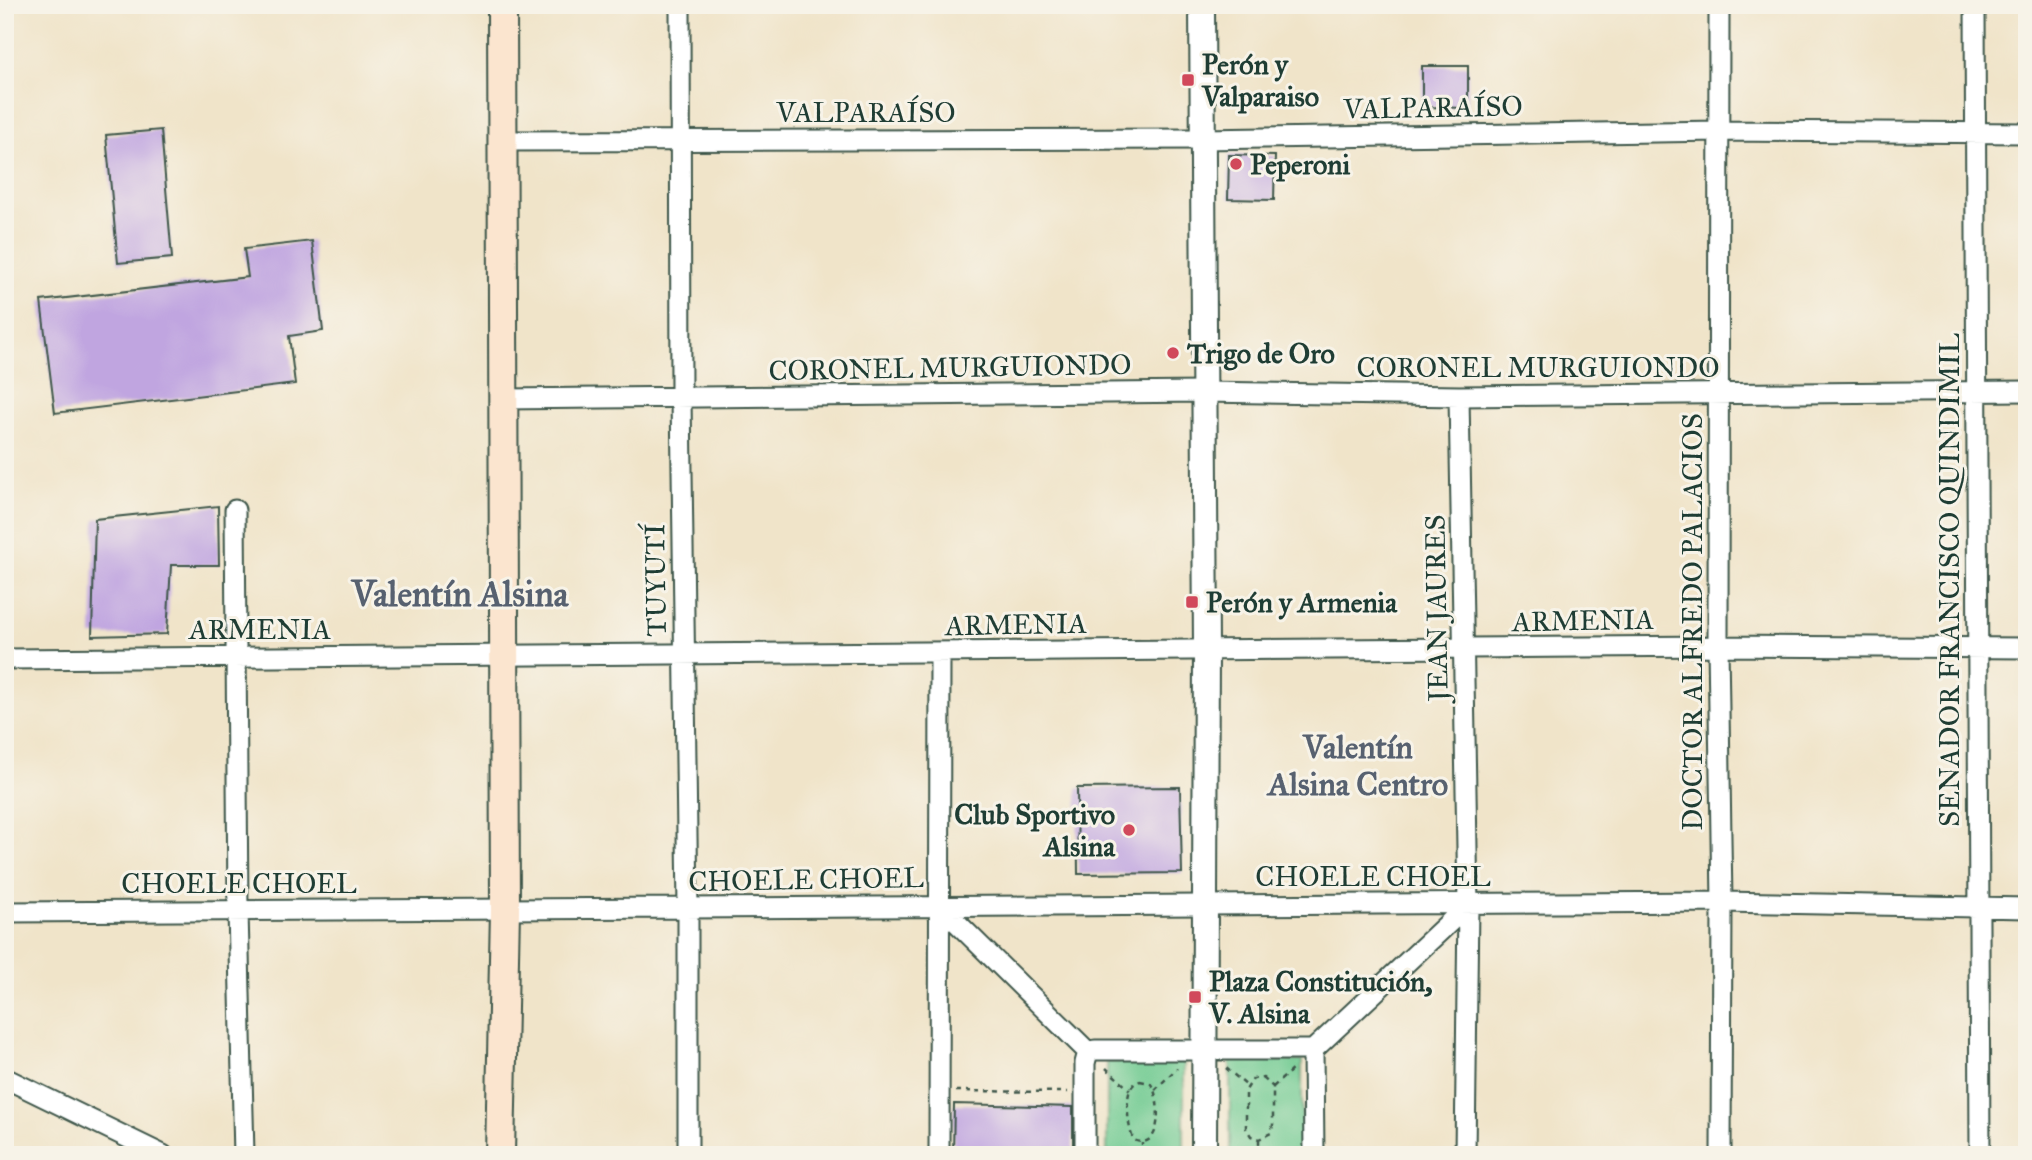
<svg xmlns="http://www.w3.org/2000/svg" width="2032" height="1160" font-family="'IM FELL Great Primer',serif">
	<style>
		.green { fill: #70ca91; stroke: #488462; stroke-width: 2 }
		.building { fill: #c0a5e0 }
		.lines { fill: none; stroke-linecap: round; stroke-linejoin: round }
		.minor-casing { stroke: #3e564a; stroke-width: 23 }
		.tertiary-casing { stroke: #3e564a; stroke-width: 28 }
		.secondary-casing { stroke: #3e564a; stroke-width: 32 }
		.path { stroke: #3e564a; stroke-width: 2.5; stroke-dasharray: 5 5; stroke-linecap: butt }
		.minor { stroke: #fff; stroke-width: 19 }
		.tertiary { stroke: #fff; stroke-width: 24 }
		.secondary { stroke: #fbe5cf; stroke-width: 28 }
		.poi-dot { fill: #d1495b; stroke: #f7f3e8; stroke-width: 2.5 }
		.labels { text-anchor: middle; stroke-width: 6; stroke-linejoin: round; paint-order: stroke }
		.poi-label { font-size: 28px; font-weight: bold; fill: #1f3d34; stroke: #f7f3e8; text-anchor: start }
		.street-label { font-size: 28px; fill: #1f3d34; stroke: #f7f3e8 }
		.quarter-label { font-size: 32px; font-weight: bold; fill: #576170; stroke: #f7f3e8 }
		.district-label { font-size: 35px; font-weight: bold; fill: #576170; stroke: #f7f3e8 }
	</style>
	<rect width="100%" height="100%" fill="#f7f3e8"/>
	<filter id="ink" filterUnits="userSpaceOnUse"><feTurbulence type="fractalNoise" baseFrequency=".0143" numOctaves="2"/><feDisplacementMap in="SourceGraphic" scale="14" xChannelSelector="R" yChannelSelector="G"/><feConvolveMatrix kernelMatrix="1 2 1 2 8 2 1 2 1" color-interpolation-filters="sRGB"/></filter>
	<filter id="wash" filterUnits="userSpaceOnUse"><feTurbulence type="fractalNoise" baseFrequency=".00686" numOctaves="4" result="noise"/><feDisplacementMap in="SourceGraphic" scale="28" xChannelSelector="R" yChannelSelector="G"/><feGaussianBlur stdDeviation="1.57" result="paint"/><feColorMatrix in="noise" values="0 0 0 0 0 0 0 0 0 0 0 0 0 0 0 0 0 1.4 0 .05"/><feComposite in="paint" operator="in"/></filter>
	<g filter="url(#wash)">
		<rect width="100%" height="100%" fill="#f0e4c9"/>
		<path class="green" d="M 1230,1060 L 1302,1061 L 1302,1155 L 1230,1155 Z
			M 1107,1062 L 1184,1062 L 1184,1155 L 1107,1155 Z"/>
		<g id="blocks">
			<path class="building" d="M 1422,66 L 1468,66 L 1468,108 L 1422,107 Z
				M 161,130 L 172,258 L 118,263 L 106,135 Z
				M 1229,155 L 1275,156 L 1274,200 L 1228,199 Z
				M 312,241 L 323,331 L 289,336 L 295,384 L 55,413 L 41,301 L 248,277 L 244,249 Z
				M 218,506 L 219,565 L 171,565 L 167,634 L 92,636 L 95,519 Z
				M 1180,787 L 1182,873 L 1078,874 L 1077,788 Z
				M 954,1104 L 1073,1107 L 1073,1155 L 953,1155 Z"/>
		</g>
	</g>
	<g filter="url(#ink)">
		<use href="#blocks" fill-opacity="0" stroke="#3e564a" stroke-width="2"/>
		<g class="lines">
			<g class="minor-casing">
				<path id="minor" d="M 680,5 L 681,398 L 688,908 L 688,1155
					M 1719,5 L 1718,646 L 1722,902 L 1721,1155
					M 1975,5 L 1980,1155
					M 503,141 L 1203,139 L 1719,131 L 2027,133
					M 1459,396 L 1468,905 L 1465,1155
					M 503,399 L 1203,392 L 1459,396 L 2027,391
					M 235,510 L 238,911 L 244,1155
					M 5,659 L 1718,646 L 2027,648
					M 939,905 L 1088,1052
					M 5,912 L 1722,902 L 2027,908
					M 1313,1050 L 1468,905
					M 1313,1050 L 1314,1155
					M 1088,1052 L 1095,1050 L 1313,1050
					M 5,1078 L 163,1155
					M 939,1155 L 940,653
					M 1085,1155 L 1085,1063 L 1088,1052"/>
			</g>
			<g class="tertiary-casing">
				<path id="tertiary" d="M 1202,5 L 1206,649 L 1204,1155"/>
			</g>
			<g class="secondary-casing">
				<path id="secondary" d="M 500,1155 L 505,910 L 502,5"/>
			</g>
			<path class="path" d="M 1106,1068 L 1130,1090
				M 1226,1068 L 1247,1086
				M 1263,1078 L 1273,1087 L 1273,1125 L 1271,1133 L 1259,1139 L 1251,1136 L 1246,1128 L 1246,1090 L 1253,1079 Z
				M 1140,1081 L 1150,1083 C 1161,1095 1164,1153 1134,1140 C 1128,1131 1125,1097 1131,1088 C 1134,1083 1136,1083 1140,1081 Z
				M 1273,1087 L 1294,1068
				M 1155,1090 L 1177,1068
				M 956,1091 L 1068,1092
				M 1142,1155 L 1142,1143
				M 1259,1155 L 1259,1139"/>
			<use href="#minor" class="minor"/>
			<use href="#tertiary" class="tertiary"/>
			<use href="#secondary" class="secondary"/>
		</g>
	</g>
	<g class="poi-dot">
		<rect x="1181" y="73" width="14" height="14" rx="3.5"/>
		<circle cx="1236" cy="164" r="7"/>
		<circle cx="1173" cy="353" r="7"/>
		<rect x="1185" y="595" width="14" height="14" rx="3.5"/>
		<circle cx="1129" cy="830" r="7"/>
		<rect x="1188" y="990" width="14" height="14" rx="3.5"/>
	</g>
	<g class="labels">
		<g class="poi-label">
			<text x="1202" y="74">Perón y<tspan x="1202" dy="32">Valparaiso</tspan></text>
			<text x="1250" y="174">Peperoni</text>
			<text x="1187" y="363">Trigo de Oro</text>
			<text x="1206" y="612">Perón y Armenia</text>
			<text x="1115" y="824" text-anchor="end">Club Sportivo<tspan x="1115" dy="32">Alsina</tspan></text>
			<text x="1209" y="991">Plaza Constitución,<tspan x="1209" dy="32">V. Alsina</tspan></text>
		</g>
		<g class="street-label">
			<text transform="translate(1433 107) rotate(-1)" y="10">VALPARAÍSO</text>
			<text x="866" y="122">VALPARAÍSO</text>
			<text transform="translate(950 367) rotate(-1)" y="10">CORONEL MURGUIONDO</text>
			<text x="1538" y="377">CORONEL MURGUIONDO</text>
			<text transform="translate(655 580) rotate(-91)" y="10">TUYUTÍ</text>
			<text transform="translate(1949 580) rotate(-90)" y="10">SENADOR FRANCISCO QUINDIMIL</text>
			<text transform="translate(1436 608) rotate(-91)" y="10">JEAN JAURES</text>
			<text transform="translate(1583 620) rotate(-1)" y="10">ARMENIA</text>
			<text transform="translate(1692 622) rotate(-90)" y="10">DOCTOR ALFREDO PALACIOS</text>
			<text transform="translate(1016 624) rotate(-1)" y="10">ARMENIA</text>
			<text x="260" y="639">ARMENIA</text>
			<text x="1373" y="886">CHOELE CHOEL</text>
			<text transform="translate(806 879) rotate(-1)" y="10">CHOELE CHOEL</text>
			<text x="239" y="893">CHOELE CHOEL</text>
		</g>
		<g class="quarter-label">
			<text x="1358" y="758">Valentín<tspan x="1358" dy="37">Alsina Centro</tspan></text>
		</g>
		<g class="district-label">
			<text x="460" y="606">Valentín Alsina</text>
		</g>
	</g>
	<rect width="2032" height="1160" fill="none" stroke="#f7f3e8" stroke-width="28"/>
</svg>
